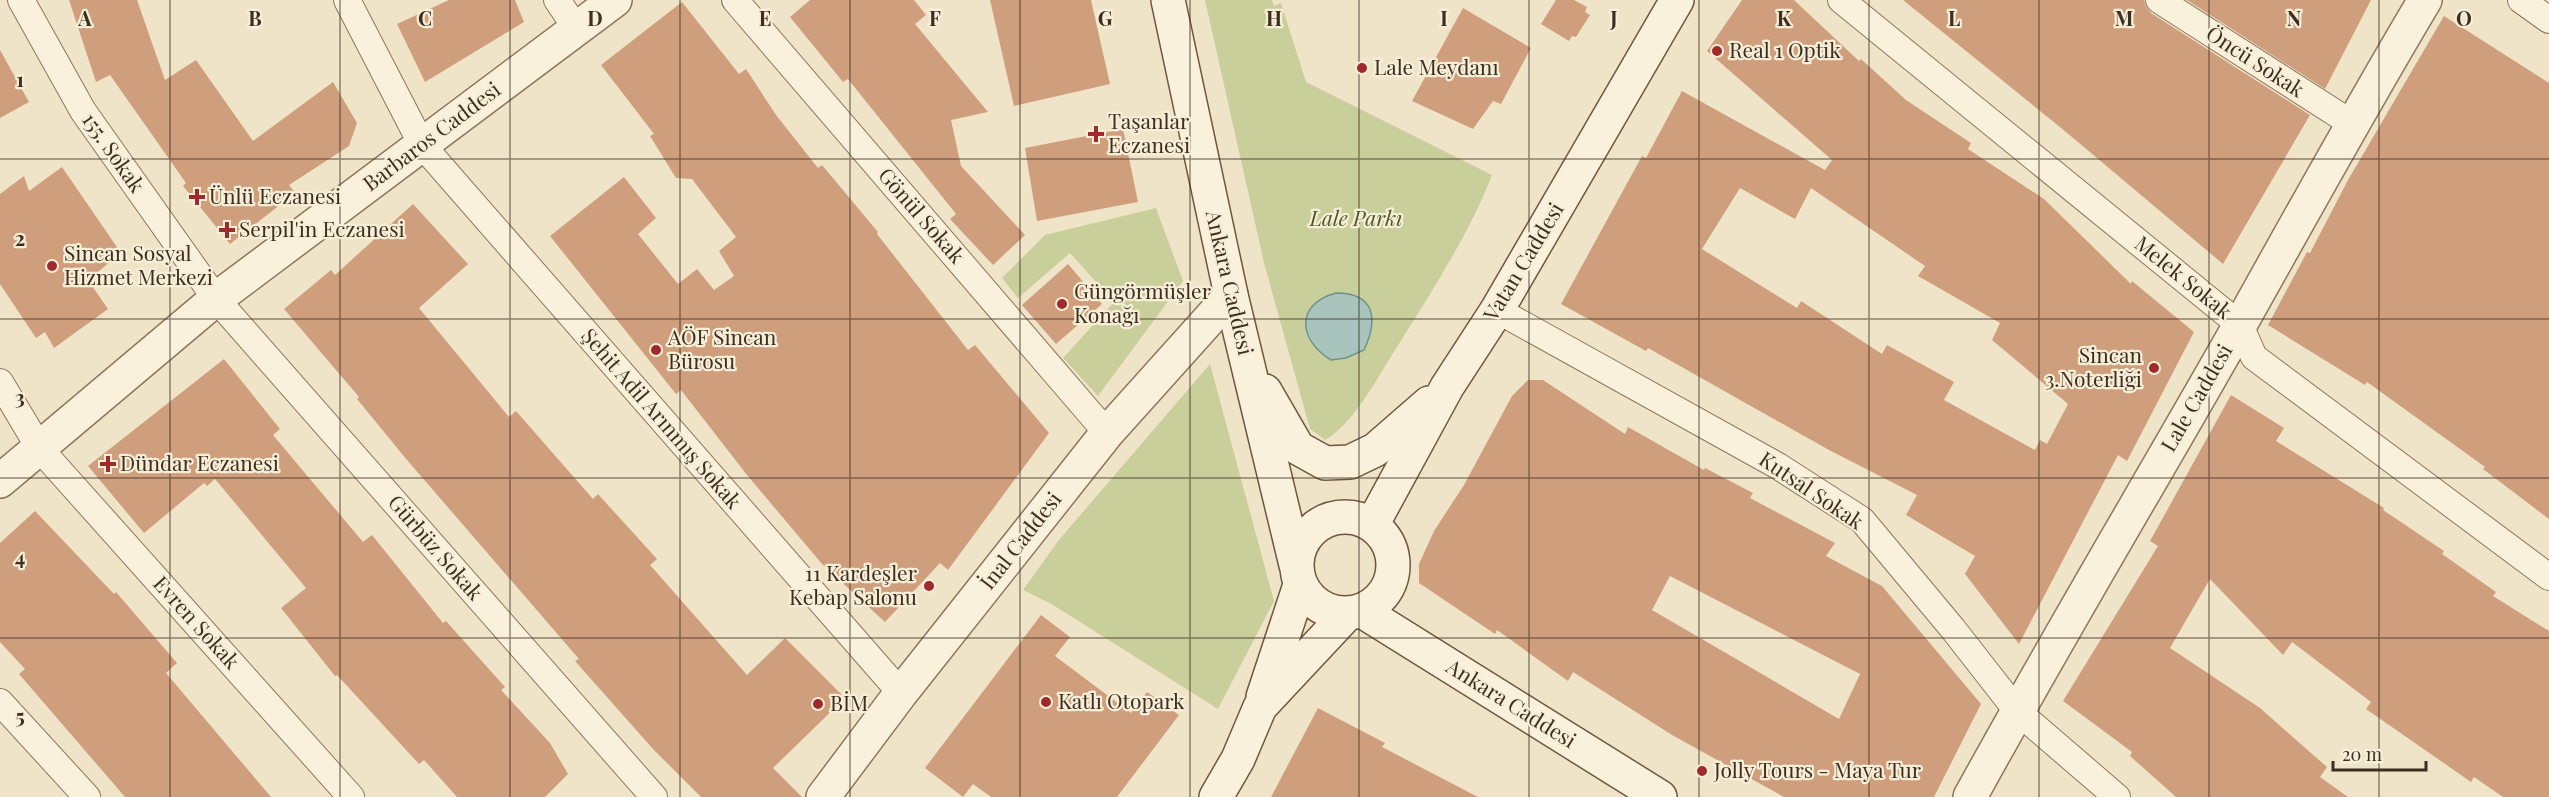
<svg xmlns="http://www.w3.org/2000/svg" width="2549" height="797" font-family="'Playfair Display',serif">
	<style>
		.green { fill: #c9cf9b }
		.water { fill: #a9c4bc; stroke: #6f938a; stroke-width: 1.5 }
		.building { fill: #cf9f7d; fill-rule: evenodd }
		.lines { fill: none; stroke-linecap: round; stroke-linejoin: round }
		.minor-casing { stroke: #8d765c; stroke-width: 28 }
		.tertiary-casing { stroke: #8d765c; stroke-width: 36 }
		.secondary-casing { stroke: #6f573f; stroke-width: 36 }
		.minor { stroke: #faf1dc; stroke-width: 26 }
		.tertiary { stroke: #faf1dc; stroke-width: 33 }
		.secondary { stroke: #faf1dc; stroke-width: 33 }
		.grid { fill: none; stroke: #3d2e20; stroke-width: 1.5; stroke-opacity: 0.55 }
		.poi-dot { fill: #9e2a2b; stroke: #f7eed8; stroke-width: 2 }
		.labels { text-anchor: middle; stroke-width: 4.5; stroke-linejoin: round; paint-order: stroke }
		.poi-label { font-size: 21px; fill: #3d2e20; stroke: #f7eed8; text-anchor: start }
		.street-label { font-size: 21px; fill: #3d2e20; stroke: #f7eed8 }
		.park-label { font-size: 21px; font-style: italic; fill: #4d5a26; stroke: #f7eed8 }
		.grid-label { font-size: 20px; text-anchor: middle; font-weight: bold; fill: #3d2e20; stroke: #f7eed8; stroke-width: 4.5; stroke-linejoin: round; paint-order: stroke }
	</style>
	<rect width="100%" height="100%" fill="#f0e4c8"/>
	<path class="green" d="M 1205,0 L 1272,0 L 1274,6 L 1281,3 L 1306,82 L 1492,175 C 1467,239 1428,297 1392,355 C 1375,382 1353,424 1325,440 L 1310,429 L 1264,263 Z
		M 1156,208 L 1183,281 L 1098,396 L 1063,358 L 1114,302 L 1070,253 L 1018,298 L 1002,278 L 1045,235 Z
		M 1210,364 L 1274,601 L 1218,709 L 1053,605 L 1023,590 L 1058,541 Z"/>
	<path class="water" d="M 1336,293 C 1376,293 1378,320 1364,350 L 1346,358 L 1331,360 C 1298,340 1295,304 1336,293 Z"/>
	<path class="building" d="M 69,0 L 137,0 L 165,80 L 196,60 L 253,141 L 333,82 L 357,123 L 349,146 L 289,185 L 295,193 L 230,244 L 183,186 L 186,183 L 110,75 L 96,82 Z
		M 449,0 L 515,0 L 524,22 L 425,82 L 397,24 Z
		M 810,0 L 914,0 L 926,15 L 915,24 L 988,112 L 951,120 L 961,166 L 1025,235 L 993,265 L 950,219 L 956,214 L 848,79 L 843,82 L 790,17 Z
		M 990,0 L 1091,0 L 1110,84 L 1014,106 Z
		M 1556,0 L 1574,0 L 1587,7 L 1585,12 L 1590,15 L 1576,37 L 1572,36 L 1569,41 L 1541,24 Z
		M 1742,0 L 1794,0 L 1859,61 L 1861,59 L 1906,100 L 1971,143 L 1968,149 L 2044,199 L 2131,284 L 2132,281 L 2194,332 L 2127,461 L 2118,455 L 2019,644 L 1965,574 L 1975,556 L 1906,515 L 1917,495 L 1829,450 L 1648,348 L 1646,351 L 1561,304 L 1642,156 L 1646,158 L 1682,91 L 1825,170 L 1832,160 L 1707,51 ZM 1740,188 L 1795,219 L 1811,188 L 1925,266 L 1918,276 L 2000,323 L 1992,340 L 2068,404 L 2047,444 L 2040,440 L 2035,450 L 1944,400 L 1954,382 L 1887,345 L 1882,354 L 1801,301 L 1797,308 L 1702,249 Z
		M 1903,0 L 2144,0 L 2146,7 L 2151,13 L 2310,115 L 2223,264 L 2066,132 Z
		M 2187,0 L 2371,0 L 2325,89 Z
		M 682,2 L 739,74 L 746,69 L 776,115 L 818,168 L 822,165 L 878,232 L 877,234 L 968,350 L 975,345 L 1049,433 L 948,570 L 940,563 L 885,622 L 822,564 L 747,475 L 681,390 L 676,394 L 550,236 L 624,177 L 656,218 L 638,234 L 678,284 L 697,269 L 714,290 L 734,276 L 719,251 L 736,237 L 692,179 L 676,178 L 650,136 L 654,134 L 601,65 Z
		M 1463,8 L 1531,48 L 1501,104 L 1493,101 L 1473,129 L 1412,101 Z
		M 2444,16 L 2549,83 L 2549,519 L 2483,469 L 2485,467 L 2367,382 L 2365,385 L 2268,325 L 2307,252 L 2310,253 L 2348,180 Z
		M 0,50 L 29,102 L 0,118 Z
		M 1123,129 L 1138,202 L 1037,221 L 1025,148 Z
		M 62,167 L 121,253 L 88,280 L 108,309 L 54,348 L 45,332 L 36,338 L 0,284 L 0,194 L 24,176 L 29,191 Z
		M 413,204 L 468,264 L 419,308 L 509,417 L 516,411 L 593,499 L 598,494 L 657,559 L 650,565 L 747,675 L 785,638 L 845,698 L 773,768 L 802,797 L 701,797 L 653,749 L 575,661 L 579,659 L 407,460 L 357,399 L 359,397 L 284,309 L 331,270 L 335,275 Z
		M 1068,264 L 1102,304 L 1056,344 L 1022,305 Z
		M 224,359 L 280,429 L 273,435 L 363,542 L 372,535 L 443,623 L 446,621 L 505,687 L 501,690 L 550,743 L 568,774 L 545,797 L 457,797 L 424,760 L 419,764 L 337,675 L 335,676 L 281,608 L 306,588 L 215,479 L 207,486 L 204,483 L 144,533 L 88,466 Z
		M 1528,380 L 1543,380 L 1625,434 L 1628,427 L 1704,470 L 1705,468 L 1753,493 L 1750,498 L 1835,543 L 1826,556 L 1882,586 L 1981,704 L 1934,797 L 1784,797 L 1672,735 L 1573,672 L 1568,681 L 1497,630 L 1495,634 L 1419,583 L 1419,564 L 1434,531 L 1464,485 L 1512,396 ZM 1670,576 L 1860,674 L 1839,719 L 1652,610 Z
		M 2231,395 L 2284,428 L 2276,441 L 2384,508 L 2383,510 L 2444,551 L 2442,554 L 2496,592 L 2493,596 L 2549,631 L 2549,797 L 2503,797 L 2474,777 L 2471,782 L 2366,709 L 2371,702 L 2292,642 L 2283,655 L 2210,579 L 2170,648 L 2260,708 L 2327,767 L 2320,777 L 2348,797 L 2176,797 L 2130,756 L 2132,752 L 2063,701 L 2158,546 L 2150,541 Z
		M 35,511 L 114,594 L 116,592 L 177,663 L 166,673 L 271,797 L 125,797 L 19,674 L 25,669 L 0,642 L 0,543 Z
		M 1041,615 L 1070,637 L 1055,656 L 1131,713 L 1147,692 L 1179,715 L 1117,797 L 991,797 L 973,784 L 963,797 L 925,768 Z
		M 1318,708 L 1385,743 L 1382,747 L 1478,797 L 1271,797 Z"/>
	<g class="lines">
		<g class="minor-casing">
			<path id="minor" d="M 21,0 L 83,111 L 216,299 L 654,797
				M 347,0 L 422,145 L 901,693
				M 557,0 L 576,28
				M 735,0 L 1107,433
				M 1841,0 L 2240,325 L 2254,357 L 2549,577
				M 2159,0 L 2351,123
				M 2521,0 L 2549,20
				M 1497,310 L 1778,466 L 1862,520 L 1953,629 L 2017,711 L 2117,797
				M 0,382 L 40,449 L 351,797
				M 0,702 L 87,797"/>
		</g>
		<g class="tertiary-casing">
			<path id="tertiary" d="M 0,481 L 216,299 L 615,0
				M 823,797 L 901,693 L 1107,433 L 1231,295
				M 1970,797 C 2057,638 2151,482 2240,325 C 2301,216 2361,107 2425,0"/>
		</g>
		<g class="secondary-casing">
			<path id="secondary" d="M 1168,0 L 1231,295 L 1296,565
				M 1265,391 L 1298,448 L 1325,463 L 1350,462 L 1375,450 L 1429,403
				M1297 565a48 48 0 1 1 96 0a48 48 0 1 1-96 0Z
				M 1372,525 L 1447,387 L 1497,310 L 1677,0
				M 1362,611 L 1660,797
				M 1263,697 L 1300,585
				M 1216,797 L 1238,759 L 1260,707 L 1347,614"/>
		</g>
		<use href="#minor" class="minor"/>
		<use href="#tertiary" class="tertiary"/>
		<use href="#secondary" class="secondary"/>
	</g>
	<path class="grid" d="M 170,0 L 170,797M 340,0 L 340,797M 510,0 L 510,797M 680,0 L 680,797M 850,0 L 850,797M 1020,0 L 1020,797M 1190,0 L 1190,797M 1359,0 L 1359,797M 1529,0 L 1529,797M 1699,0 L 1699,797M 1869,0 L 1869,797M 2039,0 L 2039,797M 2209,0 L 2209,797M 2379,0 L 2379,797M 0,159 L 2549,159M 0,319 L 2549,319M 0,478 L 2549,478M 0,638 L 2549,638"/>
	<g class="poi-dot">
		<circle cx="1717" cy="51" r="6"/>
		<circle cx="1362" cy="68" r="6"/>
		<path d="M1093 125h6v6h6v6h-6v6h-6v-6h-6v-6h6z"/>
		<path d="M194 188h6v6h6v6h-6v6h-6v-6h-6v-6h6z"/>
		<path d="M224 221h6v6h6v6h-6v6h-6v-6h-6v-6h6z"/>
		<circle cx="52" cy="266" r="6"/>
		<circle cx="1062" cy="304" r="6"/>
		<circle cx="656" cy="350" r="6"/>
		<circle cx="2154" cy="368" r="6"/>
		<path d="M105 455h6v6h6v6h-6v6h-6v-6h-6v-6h6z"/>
		<circle cx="929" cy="586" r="6"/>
		<circle cx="1046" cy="702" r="6"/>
		<circle cx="818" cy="704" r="6"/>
		<circle cx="1702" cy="771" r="6"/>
	</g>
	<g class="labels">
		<g class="poi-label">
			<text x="1729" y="58">Real 1 Optik</text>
			<text x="1374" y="75">Lale Meydanı</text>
			<text x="1108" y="129">Taşanlar<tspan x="1108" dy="24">Eczanesi</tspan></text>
			<text x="209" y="204">Ünlü Eczanesi</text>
			<text x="239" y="237">Serpil'in Eczanesi</text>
			<text x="64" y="261">Sincan Sosyal<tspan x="64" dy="24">Hizmet Merkezi</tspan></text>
			<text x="1074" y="299">Güngörmüşler<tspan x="1074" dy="24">Konağı</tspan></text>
			<text x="668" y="345">AÖF Sincan<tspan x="668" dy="24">Bürosu</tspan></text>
			<text x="2142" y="363" text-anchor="end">Sincan<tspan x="2142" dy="24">3.Noterliği</tspan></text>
			<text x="120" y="471">Dündar Eczanesi</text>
			<text x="917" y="581" text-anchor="end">11 Kardeşler<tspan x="917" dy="24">Kebap Salonu</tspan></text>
			<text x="1058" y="709">Katlı Otopark</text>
			<text x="830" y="711">BİM</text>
			<text x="1714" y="778">Jolly Tours - Maya Tur</text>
		</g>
		<g class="street-label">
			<text transform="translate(2255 62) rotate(33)" y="7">Öncü Sokak</text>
			<text transform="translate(432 137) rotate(-37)" y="7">Barbaros Caddesi</text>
			<text transform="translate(113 153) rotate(55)" y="7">155. Sokak</text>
			<text transform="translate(921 216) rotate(49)" y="7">Gönül Sokak</text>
			<text transform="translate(1524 262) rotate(-59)" y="7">Vatan Caddesi</text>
			<text transform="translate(2183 278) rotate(39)" y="7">Melek Sokak</text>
			<text transform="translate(1229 283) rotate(77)" y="7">Ankara Caddesi</text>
			<text transform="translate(2197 398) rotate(-60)" y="7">Lale Caddesi</text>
			<text transform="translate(661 419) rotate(49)" y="7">Şehit Adil Arınmış Sokak</text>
			<text transform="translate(1811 491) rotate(34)" y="7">Kutsal Sokak</text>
			<text transform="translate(1021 541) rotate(-52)" y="7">İnal Caddesi</text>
			<text transform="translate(435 548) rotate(49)" y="7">Gürbüz Sokak</text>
			<text transform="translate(196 623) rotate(48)" y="7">Evren Sokak</text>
			<text transform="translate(1511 704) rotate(32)" y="7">Ankara Caddesi</text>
		</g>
		<g class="park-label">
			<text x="1356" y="226">Lale Parkı</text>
		</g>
	</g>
	<g class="grid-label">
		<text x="85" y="26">A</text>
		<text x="255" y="26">B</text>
		<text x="425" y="26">C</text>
		<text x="595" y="26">D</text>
		<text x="765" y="26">E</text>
		<text x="935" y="26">F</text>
		<text x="1105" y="26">G</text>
		<text x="1274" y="26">H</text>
		<text x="1444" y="26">I</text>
		<text x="1614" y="26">J</text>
		<text x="1784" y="26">K</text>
		<text x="1954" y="26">L</text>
		<text x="2124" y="26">M</text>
		<text x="2294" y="26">N</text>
		<text x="2464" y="26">O</text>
		<text x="20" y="87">1</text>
		<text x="20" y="246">2</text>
		<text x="20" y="405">3</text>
		<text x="20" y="565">4</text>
		<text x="20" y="724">5</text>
	</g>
	<path d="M2333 761v9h93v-9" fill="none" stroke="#3d2e20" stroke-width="3"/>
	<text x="2342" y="761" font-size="18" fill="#3d2e20" stroke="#f7eed8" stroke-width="4.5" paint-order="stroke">20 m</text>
</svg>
